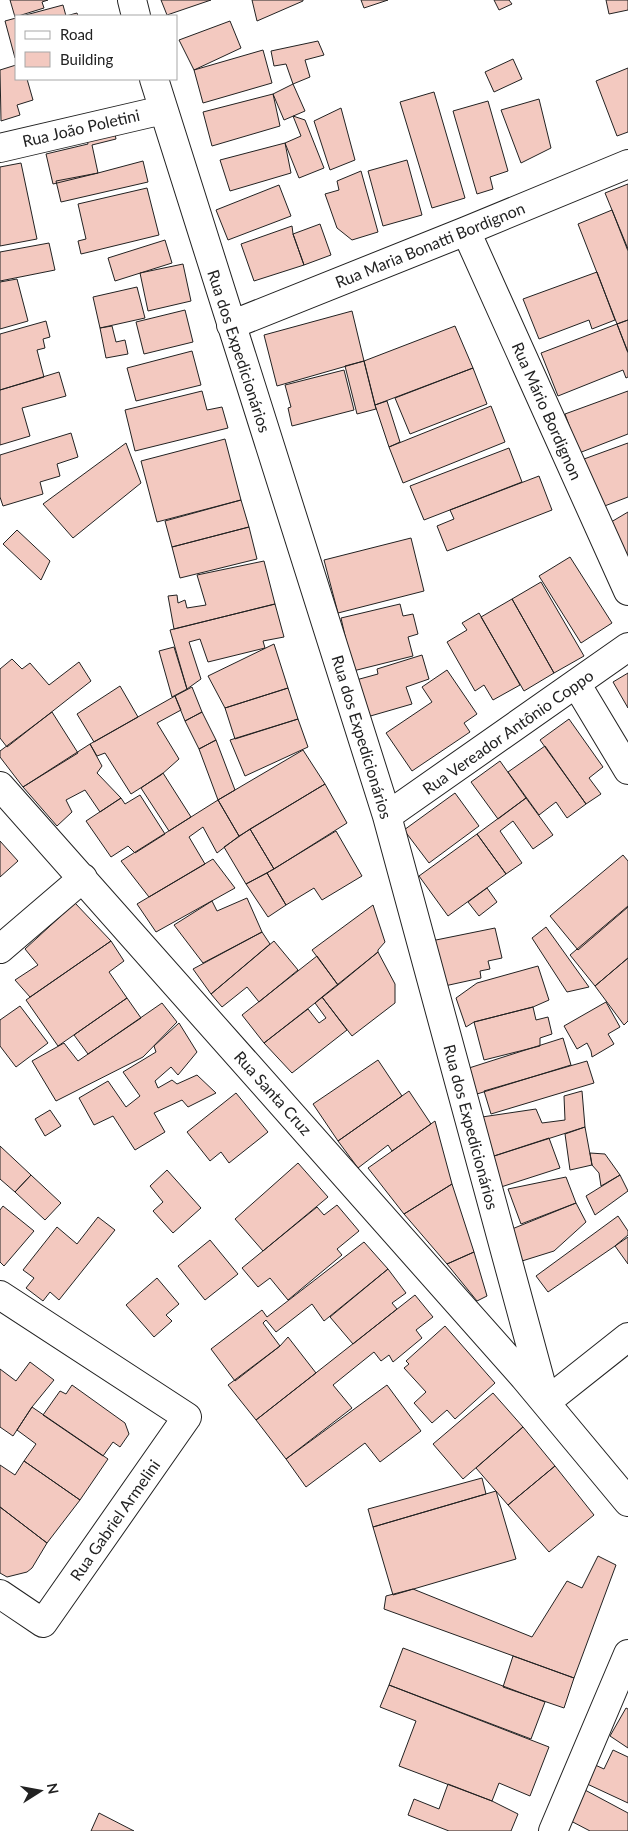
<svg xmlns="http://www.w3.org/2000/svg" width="628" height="1831" font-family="Lato,sans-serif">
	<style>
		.building { fill: #f3c9c0; stroke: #222 }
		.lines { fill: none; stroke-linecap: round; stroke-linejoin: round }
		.minor-casing { stroke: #222; stroke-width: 30 }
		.minor { stroke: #fff; stroke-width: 28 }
		.labels { text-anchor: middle; stroke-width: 4; stroke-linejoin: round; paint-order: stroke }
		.street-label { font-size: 16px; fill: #222; stroke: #fff }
	</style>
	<rect width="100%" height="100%" fill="#fff"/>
	<path class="building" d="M 10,0 L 48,0 L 42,2 L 44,8 L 15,17 Z
		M 161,0 L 211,0 L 167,15 Z
		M 252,0 L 303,0 L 303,1 L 257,21 Z
		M 361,0 L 388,0 L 364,8 Z
		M 494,0 L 509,0 L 512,4 L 499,10 Z
		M 606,0 L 628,0 L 628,10 L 609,14 Z
		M 63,5 L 66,16 L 77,13 L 78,16 L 22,16 Z
		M 16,18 L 16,58 L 15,58 L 5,21 Z
		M 230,21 L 241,48 L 194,70 L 179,40 Z
		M 318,41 L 324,55 L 305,60 L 310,77 L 293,84 L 286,64 L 274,66 L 271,51 Z
		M 263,50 L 272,83 L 203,103 L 194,70 Z
		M 513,59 L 522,79 L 494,92 L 485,72 Z
		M 16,65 L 16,79 L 27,79 L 33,100 L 17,105 L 20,115 L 1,121 L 0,70 Z
		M 628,68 L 628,132 L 617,136 L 596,81 Z
		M 293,84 L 305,111 L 284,120 L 273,94 Z
		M 434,92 L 465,198 L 432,208 L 400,102 Z
		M 273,94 L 280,126 L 212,146 L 203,112 Z
		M 539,99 L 551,148 L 521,163 L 501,110 Z
		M 488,101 L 508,171 L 490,177 L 493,189 L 477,194 L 453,111 Z
		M 341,108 L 355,160 L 330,170 L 314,121 Z
		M 293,116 L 305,120 L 324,168 L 299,178 L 285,143 L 301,136 Z
		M 113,125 L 116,139 L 92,145 L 98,173 L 53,184 L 46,154 L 88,144 L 85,132 Z
		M 285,143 L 291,173 L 230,191 L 220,160 Z
		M 407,160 L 422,215 L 383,226 L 368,171 Z
		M 143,161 L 148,182 L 61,202 L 56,181 L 98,173 Z
		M 21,163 L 37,239 L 0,246 L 0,167 Z
		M 361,171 L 378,232 L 352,240 L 337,228 L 325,194 L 339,190 L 337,181 Z
		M 628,184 L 628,249 L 605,193 Z
		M 279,185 L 291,216 L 228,240 L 216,210 Z
		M 147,188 L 159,235 L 81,254 L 78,241 L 86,239 L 78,204 Z
		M 612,210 L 628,251 L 628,320 L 617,324 L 578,224 Z
		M 320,224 L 331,255 L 304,265 L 293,234 Z
		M 292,226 L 293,234 L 304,265 L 254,281 L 241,244 Z
		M 165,240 L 172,263 L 115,281 L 108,258 Z
		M 49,243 L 55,270 L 0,281 L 0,252 Z
		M 183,264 L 191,301 L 148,311 L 140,273 Z
		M 597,272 L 615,320 L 592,329 L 589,320 L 539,339 L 523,299 Z
		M 17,279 L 28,321 L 0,329 L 0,282 Z
		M 137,287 L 145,318 L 100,328 L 93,297 Z
		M 185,310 L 193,342 L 144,354 L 136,322 Z
		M 352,311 L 364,361 L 277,386 L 264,335 Z
		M 628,320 L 628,352 L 617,324 Z
		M 46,321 L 50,337 L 43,339 L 45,348 L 37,350 L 44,377 L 0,390 L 0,334 Z
		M 617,324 L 628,353 L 628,377 L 626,378 L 623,370 L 558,396 L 541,353 Z
		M 112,326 L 116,342 L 125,340 L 128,354 L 106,358 L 100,328 Z
		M 455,326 L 473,368 L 375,405 L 364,361 Z
		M 192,351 L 201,385 L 136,401 L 127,368 Z
		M 364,361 L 376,409 L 357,414 L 345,366 Z
		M 473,368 L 487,404 L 410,434 L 395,398 Z
		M 344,370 L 354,410 L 292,426 L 288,408 L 291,407 L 285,385 Z
		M 59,372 L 66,396 L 22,408 L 30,436 L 0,445 L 0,390 Z
		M 202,391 L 207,410 L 222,407 L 228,428 L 135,451 L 125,410 Z
		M 628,391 L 628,434 L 579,453 L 565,414 Z
		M 387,401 L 400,442 L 389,447 L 375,405 Z
		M 491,406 L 505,442 L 403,483 L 389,447 Z
		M 71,433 L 78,457 L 57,464 L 60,476 L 40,482 L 43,494 L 3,506 L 0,497 L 0,455 Z
		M 225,439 L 241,500 L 157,522 L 141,461 Z
		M 126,443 L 141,483 L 73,538 L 43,504 Z
		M 628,443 L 628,497 L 602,507 L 584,459 Z
		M 509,448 L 522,482 L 424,520 L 410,486 Z
		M 539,476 L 552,510 L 447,551 L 437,526 L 454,519 L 450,510 Z
		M 241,500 L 249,527 L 172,547 L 165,521 Z
		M 628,512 L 628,574 L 601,528 Z
		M 249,527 L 257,559 L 180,578 L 172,547 Z
		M 17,530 L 50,561 L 41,580 L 3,544 Z
		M 411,538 L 424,591 L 338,613 L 324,560 Z
		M 570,557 L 612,623 L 581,643 L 539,576 Z
		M 264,561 L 275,604 L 174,629 L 168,596 L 177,595 L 178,603 L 185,600 L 187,608 L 206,605 L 197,575 Z
		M 541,582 L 584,656 L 554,673 L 512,599 Z
		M 512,599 L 554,673 L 524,691 L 481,617 Z
		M 275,604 L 284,637 L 263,641 L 265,648 L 208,662 L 200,639 L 189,642 L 201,679 L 187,689 L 170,630 Z
		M 400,604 L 403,616 L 413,614 L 418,634 L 408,637 L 413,656 L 353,671 L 341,618 Z
		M 479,613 L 520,685 L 493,700 L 484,685 L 475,691 L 447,642 L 467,630 L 462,623 Z
		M 274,644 L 288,688 L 225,708 L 208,676 Z
		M 174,647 L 187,689 L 172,697 L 159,651 Z
		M 422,655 L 429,679 L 406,687 L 412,704 L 367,717 L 356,680 L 378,674 L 377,669 Z
		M 12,659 L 22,669 L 30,663 L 49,685 L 79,662 L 91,681 L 7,747 L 0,738 L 0,669 Z
		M 447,670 L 477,714 L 464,723 L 470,732 L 412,771 L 386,733 L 432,702 L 422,687 Z
		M 628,673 L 628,708 L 613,682 Z
		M 120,686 L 138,717 L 94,742 L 77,714 Z
		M 192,687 L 202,712 L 185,721 L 175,696 Z
		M 288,688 L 298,719 L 235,739 L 225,708 Z
		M 175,696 L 181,710 L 157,723 L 179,759 L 161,775 L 131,794 L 105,753 L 97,756 L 90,744 Z
		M 52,712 L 78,753 L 23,787 L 0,757 L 0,751 Z
		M 202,712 L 216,740 L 199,749 L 185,721 Z
		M 298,719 L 308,747 L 245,776 L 230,740 Z
		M 569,719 L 603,767 L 589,778 L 601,794 L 586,804 L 540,740 Z
		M 216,740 L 235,790 L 218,800 L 199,749 Z
		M 90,744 L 102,766 L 97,773 L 121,798 L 100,812 L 85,790 L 66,800 L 72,812 L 57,826 L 23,787 Z
		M 545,746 L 586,804 L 567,818 L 556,802 L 539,815 L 508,772 Z
		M 303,750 L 325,784 L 239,836 L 218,800 Z
		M 500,761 L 526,798 L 498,819 L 471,782 Z
		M 163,773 L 191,817 L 169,831 L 141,788 Z
		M 325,784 L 347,823 L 274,869 L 250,829 Z
		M 455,793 L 479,826 L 429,863 L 404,830 Z
		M 140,795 L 165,834 L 135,853 L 128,846 L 111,857 L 86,821 L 121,798 L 125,804 Z
		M 526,798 L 553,835 L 533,849 L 513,821 L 500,831 L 522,863 L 506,874 L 477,834 Z
		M 218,800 L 239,836 L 217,853 L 203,827 L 189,837 L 205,864 L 149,897 L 121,861 Z
		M 250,829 L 274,869 L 246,884 L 224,847 Z
		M 336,831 L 362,876 L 322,900 L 314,888 L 286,905 L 267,873 Z
		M 477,834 L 506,874 L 448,916 L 419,876 Z
		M 0,841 L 18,861 L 0,877 Z
		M 623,855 L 628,861 L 628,907 L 578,950 L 550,916 Z
		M 213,859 L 235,888 L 156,932 L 137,904 Z
		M 267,873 L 286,905 L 268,917 L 246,884 Z
		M 487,888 L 497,902 L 479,916 L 468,902 Z
		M 247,898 L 262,932 L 203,963 L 174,925 L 212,901 L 217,911 Z
		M 75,903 L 111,941 L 30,997 L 15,980 L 38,965 L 25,949 Z
		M 373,905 L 385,942 L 378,950 L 378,952 L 338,985 L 312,950 Z
		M 628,906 L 628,958 L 595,986 L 570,955 Z
		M 546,927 L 589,987 L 567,992 L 532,938 Z
		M 495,928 L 502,958 L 488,961 L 490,969 L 480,971 L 481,978 L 440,987 L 431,941 Z
		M 262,932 L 270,944 L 211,994 L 193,969 Z
		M 111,941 L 124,961 L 109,972 L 127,998 L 58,1046 L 26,1000 Z
		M 274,941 L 298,970 L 259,1002 L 247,987 L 222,1007 L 211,994 Z
		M 378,952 L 395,984 L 395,1003 L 352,1036 L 322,997 Z
		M 317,956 L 338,985 L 264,1043 L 242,1015 Z
		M 628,958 L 628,1021 L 624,1025 L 595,986 Z
		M 538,966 L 549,1000 L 533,1007 L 474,1022 L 466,1027 L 456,998 L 477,983 Z
		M 322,997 L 347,1030 L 292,1073 L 264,1043 L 308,1009 L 319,1023 L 326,1018 L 315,1003 Z
		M 127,998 L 141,1018 L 88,1054 L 74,1035 Z
		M 606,1002 L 620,1027 L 608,1034 L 614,1044 L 592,1057 L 591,1051 L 587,1043 L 577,1049 L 564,1026 Z
		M 162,1003 L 177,1022 L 143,1057 L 56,1101 L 32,1061 L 64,1043 L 78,1061 Z
		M 20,1006 L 48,1043 L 16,1067 L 0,1046 L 0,1020 Z
		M 533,1007 L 536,1020 L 548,1017 L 552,1034 L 540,1038 L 540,1046 L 484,1060 L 474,1022 Z
		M 179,1023 L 197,1052 L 178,1075 L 171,1067 L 155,1081 L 158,1088 L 172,1080 L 177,1084 L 197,1075 L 216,1093 L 188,1107 L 182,1100 L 154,1113 L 165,1132 L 135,1150 L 113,1116 L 94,1125 L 79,1098 L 108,1081 L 126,1107 L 140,1096 L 123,1072 L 156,1052 L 154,1046 Z
		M 563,1038 L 571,1065 L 477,1094 L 469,1068 Z
		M 378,1060 L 402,1096 L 338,1141 L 313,1104 Z
		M 587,1061 L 594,1083 L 491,1114 L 484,1091 Z
		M 409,1091 L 431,1124 L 392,1151 L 388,1145 L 358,1168 L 338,1141 Z
		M 582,1091 L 585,1127 L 491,1157 L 482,1117 L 536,1109 L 542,1123 L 565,1120 L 564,1096 Z
		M 236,1093 L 268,1132 L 229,1163 L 221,1152 L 210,1161 L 187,1132 Z
		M 50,1110 L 61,1126 L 45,1136 L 35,1119 Z
		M 435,1121 L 452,1184 L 404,1214 L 368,1168 Z
		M 585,1127 L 592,1165 L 570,1170 L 565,1134 Z
		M 549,1138 L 560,1168 L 501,1187 L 491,1157 Z
		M 0,1146 L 31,1175 L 15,1192 L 0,1179 Z
		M 590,1153 L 605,1154 L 620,1175 L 601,1186 L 599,1173 L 592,1165 Z
		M 298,1163 L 328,1197 L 263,1251 L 235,1219 Z
		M 167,1170 L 201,1208 L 173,1233 L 153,1211 L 163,1202 L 150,1186 Z
		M 31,1175 L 61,1203 L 45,1220 L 15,1192 Z
		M 620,1175 L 628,1191 L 595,1215 L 586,1196 Z
		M 566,1177 L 576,1203 L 521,1224 L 508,1189 Z
		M 452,1184 L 474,1252 L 447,1264 L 404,1214 Z
		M 576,1203 L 586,1222 L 554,1251 L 522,1261 L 512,1229 Z
		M 337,1205 L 359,1231 L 337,1249 L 342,1255 L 288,1300 L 270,1278 L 258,1287 L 242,1268 L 317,1207 L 324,1215 Z
		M 3,1206 L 34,1231 L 4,1266 L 0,1262 L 0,1210 Z
		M 618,1216 L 628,1231 L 628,1235 L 615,1246 L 548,1292 L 536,1276 Z
		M 98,1217 L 115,1230 L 59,1300 L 50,1292 L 43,1301 L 26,1288 L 34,1278 L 23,1270 L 57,1227 L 77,1244 Z
		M 628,1237 L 628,1264 L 615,1246 Z
		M 210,1240 L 238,1274 L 205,1300 L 178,1266 Z
		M 364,1242 L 388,1269 L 324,1321 L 312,1304 L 276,1332 L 266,1320 L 263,1323 L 280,1346 L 235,1381 L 211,1349 L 262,1310 L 267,1317 Z
		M 474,1252 L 487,1296 L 477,1301 L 447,1264 Z
		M 388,1269 L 406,1293 L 392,1303 L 397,1309 L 353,1344 L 330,1317 Z
		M 157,1278 L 179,1304 L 166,1315 L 172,1321 L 154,1337 L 126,1305 Z
		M 415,1295 L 433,1317 L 416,1330 L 422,1338 L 393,1362 L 389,1355 L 381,1361 L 374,1352 L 333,1385 L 352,1408 L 286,1459 L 256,1420 Z
		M 445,1326 L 495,1383 L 455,1419 L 447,1410 L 432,1423 L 414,1403 L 426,1392 L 404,1368 L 409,1364 L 406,1361 Z
		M 288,1337 L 316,1373 L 256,1420 L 228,1385 L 280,1346 Z
		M 30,1362 L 54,1380 L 32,1407 L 13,1436 L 0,1427 L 0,1369 L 16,1381 Z
		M 72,1385 L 125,1423 L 129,1434 L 120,1447 L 113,1442 L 103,1456 L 43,1415 L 60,1391 L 66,1394 Z
		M 387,1385 L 421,1431 L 380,1462 L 365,1443 L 306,1487 L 286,1459 Z
		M 493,1393 L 523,1427 L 463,1479 L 433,1444 Z
		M 32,1407 L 108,1459 L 80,1500 L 24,1461 L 36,1444 L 17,1430 Z
		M 523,1427 L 555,1466 L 508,1505 L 476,1468 Z
		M 24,1461 L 80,1500 L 47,1543 L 0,1507 L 0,1465 L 15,1475 Z
		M 555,1466 L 594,1515 L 549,1552 L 508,1505 Z
		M 482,1478 L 486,1494 L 373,1527 L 368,1509 Z
		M 496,1491 L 516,1559 L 393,1595 L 373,1527 Z
		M 0,1507 L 47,1543 L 32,1568 L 27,1572 L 7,1577 L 0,1573 Z
		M 598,1556 L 616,1565 L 574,1678 L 384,1609 L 386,1596 L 413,1589 L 532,1637 L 567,1581 L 582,1588 Z
		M 403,1648 L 545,1702 L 531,1739 L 389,1685 Z
		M 513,1656 L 574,1678 L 564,1708 L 503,1687 Z
		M 389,1685 L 549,1747 L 530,1796 L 499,1783 L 492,1801 L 399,1766 L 416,1721 L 380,1707 Z
		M 626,1708 L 628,1709 L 628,1748 L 610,1736 Z
		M 613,1750 L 628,1757 L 628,1803 L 585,1783 L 593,1764 L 604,1769 Z
		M 448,1784 L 492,1801 L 518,1814 L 511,1831 L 449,1831 L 408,1815 L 414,1799 L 439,1809 Z
		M 585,1790 L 628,1813 L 628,1831 L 590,1831 L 569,1820 Z
		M 99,1813 L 134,1831 L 91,1831 Z"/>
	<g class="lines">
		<g class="minor-casing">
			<path id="minor" d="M 132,0 L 136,16
				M 154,79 L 387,816 L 546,1402
				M 0,148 L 163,110
				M 466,231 L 628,591
				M 231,325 L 466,231 L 628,164
				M 577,685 L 628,770
				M 0,786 L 524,1377 L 628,1502
				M 387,816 L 628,647
				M 0,949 L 83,878
				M 0,1295 L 187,1417 L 43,1623 L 0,1594
				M 546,1402 L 628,1337
				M 553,1831 L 628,1654"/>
		</g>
		<use href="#minor" class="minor"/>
	</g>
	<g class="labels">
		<g class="street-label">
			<text transform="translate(81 128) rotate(-13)" y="6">Rua João Poletini</text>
			<text transform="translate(430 245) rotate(-22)" y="6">Rua Maria Bonatti Bordignon</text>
			<text transform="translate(239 351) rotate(72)" y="6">Rua dos Expedicionários</text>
			<text transform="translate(547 411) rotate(66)" y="6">Rua Mário Bordignon</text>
			<text transform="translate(508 732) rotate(-35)" y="6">Rua Vereador Antônio Coppo</text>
			<text transform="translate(362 737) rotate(73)" y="6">Rua dos Expedicionários</text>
			<text transform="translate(273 1093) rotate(48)" y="6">Rua Santa Cruz</text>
			<text transform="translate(471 1127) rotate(75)" y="6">Rua dos Expedicionários</text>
			<text transform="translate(115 1520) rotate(-55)" y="6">Rua Gabriel Armelini</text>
		</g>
	</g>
	<rect x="15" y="15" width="162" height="65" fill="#ffffff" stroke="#a7a7a7"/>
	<rect x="25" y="31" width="25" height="8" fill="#ffffff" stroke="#a7a7a7"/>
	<text x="60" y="40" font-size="15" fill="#222222">Road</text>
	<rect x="25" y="52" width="25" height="15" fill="#f3c9c0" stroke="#a7a7a7"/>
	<text x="60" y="65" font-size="15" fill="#222222">Building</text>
	<g transform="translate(40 1791) rotate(79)" stroke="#ffffff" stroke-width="4" paint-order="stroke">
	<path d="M0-4L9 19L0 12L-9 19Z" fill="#222222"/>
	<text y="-8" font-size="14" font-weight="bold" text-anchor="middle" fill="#222222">N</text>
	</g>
</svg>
